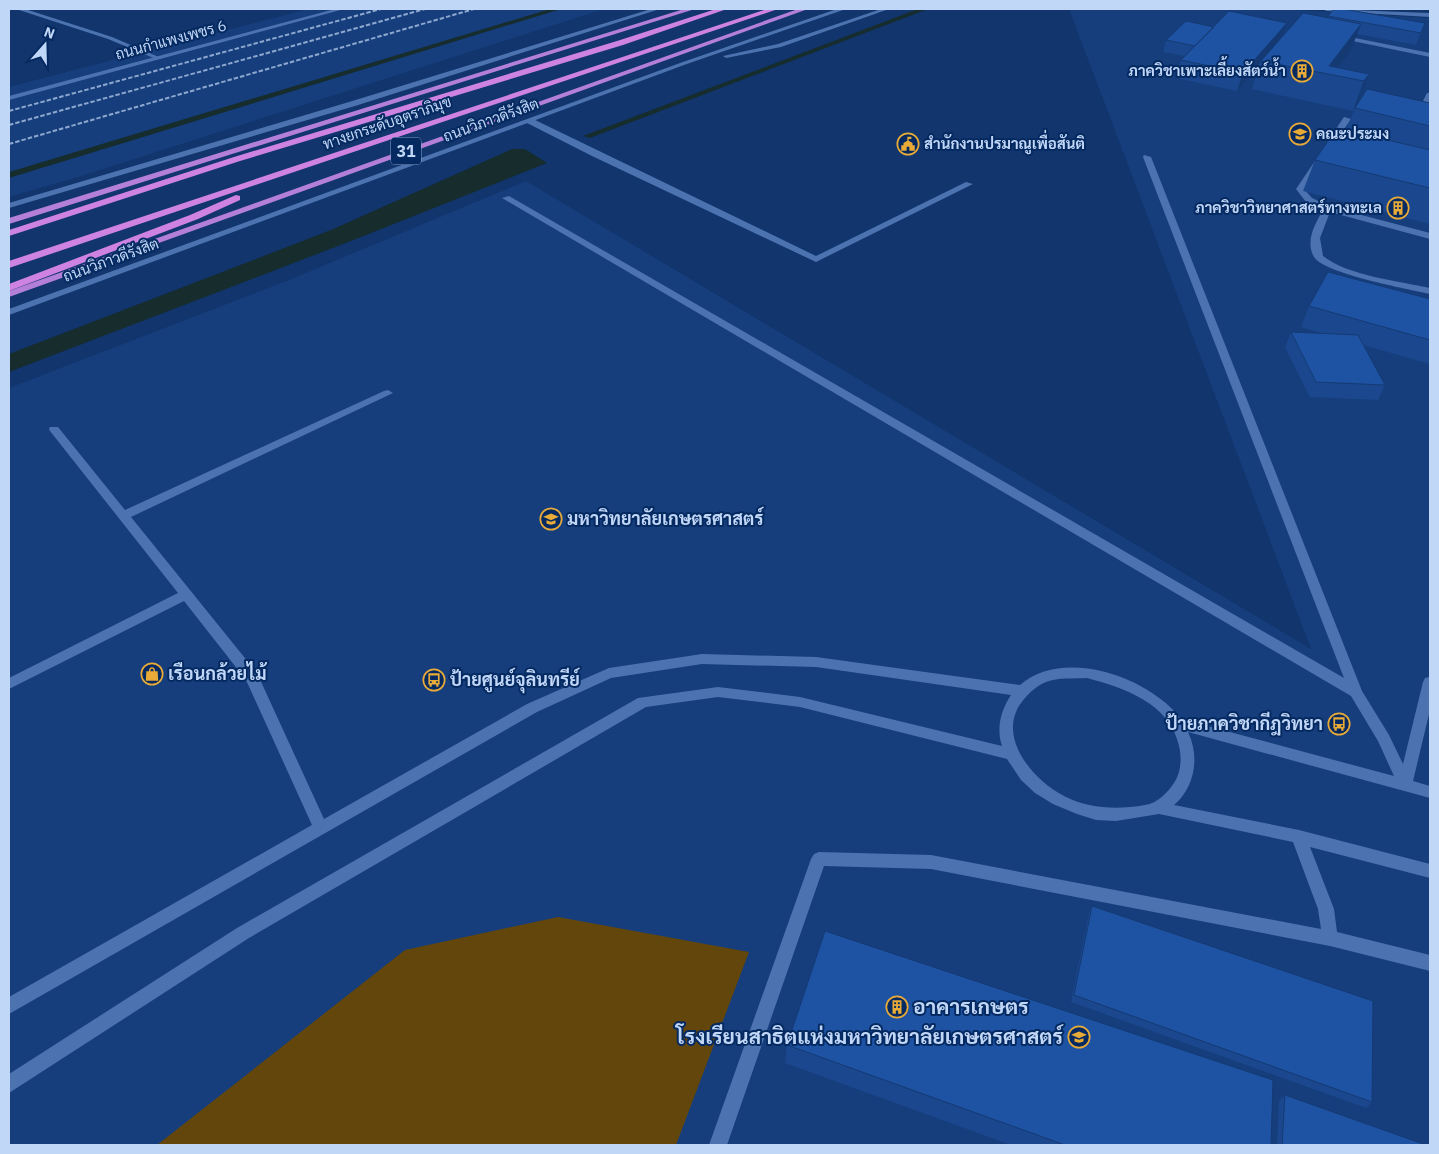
<svg xmlns="http://www.w3.org/2000/svg" width="1439" height="1154" font-family="'IBM Plex Sans',Sarabun,sans-serif">
	<style>
		.built { fill: #163e7c }
		.green { fill: #63460c }
		.water { fill: #162c2d }
		.lines { fill: none; stroke-linecap: round; stroke-linejoin: round }
		.stream { fill: #162c2d; fill-rule: evenodd }
		.service { fill: #4c73b0; fill-rule: evenodd }
		.minor { fill: #4c73b0; fill-rule: evenodd }
		.tertiary { fill: #4c73b0; fill-rule: evenodd }
		.secondary { fill: #4c73b0; fill-rule: evenodd }
		.trunk { fill: #b47fd8; fill-rule: evenodd }
		.motorway { fill: #ce82e2; fill-rule: evenodd }
		.rail { stroke: #8da7cf; stroke-width: 2; stroke-dasharray: 4.5 2; stroke-linecap: butt }
		.wall { fill: #1a478d }
		.shaded-wall { fill: #153a73 }
		.building { fill: #1e53a4; stroke: #153a73 }
		.labels { text-anchor: middle; stroke-width: 4; stroke-linejoin: round; paint-order: stroke }
		.far-street-label { font-size: 15px; fill: #c1d7f8; stroke: #052a61 }
		.far-poi-label { font-size: 15px; font-weight: bold; fill: #c1d7f8; stroke: #052a61; text-anchor: end }
		.shield { fill: #052a61; stroke: #89a3cb; stroke-width: 1 }
		.shield-label { font-size: 16px; font-weight: bold; fill: #c1d7f8 }
		.poi-label { font-size: 18px; font-weight: bold; fill: #c1d7f8; stroke: #052a61; text-anchor: start }
		.near-poi-label { font-size: 21px; font-weight: bold; fill: #c1d7f8; stroke: #052a61; text-anchor: start }
	</style>
	<rect width="100%" height="100%" fill="#11356c"/>
	<path class="built" d="M 308,9 L 604,9 L 78,177 L 9,197 L 9,87 Z
		M 1069,9 L 1276,9 L 1430,18 L 1430,1145 L 9,1145 L 9,388 L 289,280 L 526,181 L 1311,649 Z"/>
	<path class="green" d="M 558,917 L 749,952 L 676,1145 L 157,1145 L 405,950 Z"/>
	<path class="water" d="M 512,149 L 525,149 L 547,163 L 351,241 L 9,372 L 9,354 L 331,230 Z"/>
	<g class="lines">
		<path class="stream" d="M 550,9 L 561,9 L 9,178 L 9,172 Z
			M 918,9 L 928,9 L 590,138 L 583,136 Z"/>
		<path class="service" d="M 1340,35 L 1430,53 L 1430,57 L 1338,38 L 1337,37 Z
			M 1427,93 L 1430,93 L 1430,102 L 1424,116 L 1430,117 L 1430,121 L 1415,117 Z
			M 1344,117 L 1351,119 L 1334,144 L 1328,144 L 1327,142 Z
			M 527,119 L 533,119 L 816,256 L 966,182 L 973,184 L 816,262 L 592,156 L 527,123 Z
			M 1144,155 L 1151,157 L 1362,691 L 1389,735 L 1403,764 L 1423,682 L 1425,678 L 1430,677 L 1430,710 L 1413,781 L 1430,786 L 1430,798 L 1188,732 C 1200,757 1195,787 1174,805 L 1299,830 L 1430,864 L 1430,878 L 1310,847 L 1334,909 L 1337,932 L 1430,955 L 1430,971 L 1330,946 L 931,869 L 824,866 L 727,1145 L 709,1145 L 811,859 L 814,854 L 819,852 L 931,855 L 1321,929 L 1318,909 L 1293,842 L 1159,814 L 1116,821 L 1096,820 L 1077,814 L 1053,804 L 1035,793 L 1021,780 L 1007,759 L 800,707 L 718,697 L 646,707 L 249,938 L 9,1093 L 9,1074 L 237,928 L 638,698 L 718,687 L 800,697 L 1002,746 C 996,728 1001,710 1011,695 L 816,667 L 702,664 L 611,678 L 537,712 L 9,1014 L 9,997 L 312,825 L 246,680 L 184,601 L 9,689 L 9,678 L 178,593 L 50,431 L 49,429 L 50,427 L 58,427 L 125,510 L 384,391 L 388,390 L 393,393 L 131,517 L 257,673 L 324,819 L 527,704 L 609,668 L 702,654 L 816,657 L 1020,685 C 1064,647 1149,677 1181,719 L 1394,776 L 1378,741 L 1351,696 L 502,198 L 509,196 L 1344,678 L 1143,157 ZM 1087,678 C 1124,688 1170,703 1179,746 C 1182,758 1181,773 1174,783 C 1167,793 1158,803 1145,805 C 1117,810 1090,809 1064,796 C 1031,779 993,733 1025,698 C 1030,692 1038,685 1046,682 C 1058,677 1074,679 1087,678 Z
			M 1315,161 L 1322,163 L 1304,189 L 1312,198 L 1331,207 L 1430,233 L 1430,239 L 1330,212 L 1320,238 L 1323,256 C 1348,276 1399,281 1430,288 L 1430,294 C 1408,289 1325,274 1314,257 C 1305,241 1315,224 1323,210 L 1306,202 L 1296,189 Z"/>
		<path class="minor" d="M 16,9 L 25,9 L 112,37 L 161,58 L 156,59 L 108,39 Z"/>
		<path class="tertiary" d="M 335,9 L 344,9 L 9,100 L 9,96 Z"/>
		<path class="secondary" d="M 651,9 L 660,9 L 355,106 L 9,208 L 9,203 L 349,102 Z
			M 837,9 L 846,9 L 684,65 L 9,315 L 9,309 L 680,63 Z
			M 881,9 L 889,9 L 781,47 L 726,58 L 723,56 L 778,44 Z
			M 1323,9 L 1430,13 L 1430,17 L 1326,11 Z"/>
		<path class="trunk" d="M 684,9 L 695,9 L 9,224 L 9,218 Z
			M 798,9 L 808,9 L 9,297 L 9,291 Z"/>
		<path class="motorway" d="M 716,9 L 727,9 L 623,45 L 240,161 L 9,236 L 9,230 L 234,157 L 617,41 Z
			M 767,9 L 778,9 L 9,268 L 9,261 Z
			M 236,195 L 240,196 L 240,200 L 198,219 L 9,291 L 9,284 L 190,215 Z"/>
		<path class="rail" d="M 9,111 L 381,9
			M 9,125 L 425,9
			M 9,144 L 474,9"/>
	</g>
	<path class="wall" d="M 1328,16 L 1425,23 L 1416,45 L 1357,34 L 1350,52 L 1339,68 L 1369,74 L 1358,103 L 1430,103 L 1430,224 L 1303,191 L 1315,160 L 1346,130 L 1355,108 L 1357,105 L 1353,111 L 1252,89 L 1259,65 L 1237,91 L 1176,78 L 1181,60 L 1185,56 L 1163,52 L 1166,40 L 1214,27 L 1287,23 L 1282,36 L 1328,18 Z
		M 1430,299 L 1430,364 L 1363,345 L 1385,385 L 1378,400 L 1310,397 L 1285,347 L 1291,332 L 1324,334 L 1301,327 L 1309,306 Z
		M 1092,906 L 1372,1102 L 1366,1108 L 1071,1002 L 1089,913 Z
		M 787,1045 L 1271,1145 L 1011,1145 L 785,1063 Z
		M 1285,1095 L 1426,1145 L 1277,1145 L 1279,1101 Z"/>
	<path class="shaded-wall" d="M 1287,23 L 1281,40 L 1261,61 L 1259,65 L 1237,91 L 1243,73 Z
		M 1361,24 L 1350,52 L 1333,75 L 1329,66 Z
		M 1369,74 L 1358,103 L 1353,111 L 1364,81 Z"/>
	<path class="building" d="M 1334,9 L 1343,9 L 1425,23 L 1421,33 L 1328,16 Z
		M 1229,11 L 1287,23 L 1243,73 L 1181,60 Z
		M 1303,13 L 1361,24 L 1329,66 L 1369,74 L 1364,81 L 1261,61 Z
		M 1186,21 L 1214,27 L 1195,46 L 1166,40 Z
		M 1367,89 L 1430,103 L 1430,126 L 1355,108 Z
		M 1337,128 L 1430,150 L 1430,188 L 1315,160 Z
		M 1328,272 L 1430,299 L 1430,340 L 1309,306 Z
		M 1291,332 L 1358,335 L 1385,385 L 1316,382 Z
		M 1092,906 L 1373,1001 L 1372,1102 L 1074,995 Z
		M 825,931 L 1273,1080 L 1271,1145 L 1065,1145 L 787,1045 Z
		M 1285,1095 L 1426,1145 L 1282,1145 Z"/>
	<defs>
		<g id="building-ring" transform="scale(1.125)"><circle r="9.5" fill="#052a61" stroke="#e9ab38" stroke-width="1.5"/><path d="M-4-6H4V6H1V3H-1V6H-4ZM-2.5-4.3h1.7v1.8h-1.7ZM.8-4.3h1.7v1.8H.8ZM-2.5-1h1.7V.8h-1.7ZM.8-1h1.7V.8H.8Z" fill="#e9ab38"/></g>
		<g id="university-ring" transform="scale(1.125)"><circle r="9.5" fill="#052a61" stroke="#e9ab38" stroke-width="1.5"/><path d="M0-5L7-2L0 1L-7-2ZM-4 1L0 2.5L4 1V4Q0 6-4 4Z" fill="#e9ab38"/></g>
		<g id="civic-ring" transform="scale(1.125)"><circle r="9.5" fill="#052a61" stroke="#e9ab38" stroke-width="1.5"/><path d="M-.6-6.5H3V-4.5H.6V-3L4-1V1h2V6H-6V1h2V-1L-.6-3ZM-1.2 2.5V6h2.4V2.5Z" fill="#e9ab38"/></g>
		<g id="shop-ring" transform="scale(1.125)"><circle r="9.5" fill="#052a61" stroke="#e9ab38" stroke-width="1.5"/><path d="M-5-2.5h2.3a2.7 3.5 0 0 1 5.4 0H5L5.5 6h-11ZM-1.5-2.5h3a1.5 2.3 0 0 0-3 0Z" fill="#e9ab38"/></g>
		<g id="bus-ring" transform="scale(1.125)"><circle r="9.5" fill="#052a61" stroke="#e9ab38" stroke-width="1.5"/><path d="M-5-6H5V4H4V6H2V4H-2V6H-4V4H-5ZM-3.5-4V0h7V-4ZM-3.5 1.2v1.5H-2V1.2ZM2 1.2v1.5H3.5V1.2Z" fill="#e9ab38"/></g>
		<g id="school-ring" transform="scale(1.125)"><circle r="9.5" fill="#052a61" stroke="#e9ab38" stroke-width="1.5"/><path d="M0-5L7-2L0 1L-7-2ZM-4 1L0 2.5L4 1V4Q0 6-4 4Z" fill="#e9ab38"/></g>
	</defs>
	<g fill-rule="evenodd">
		<use href="#building-ring" x="1302" y="71"/>
		<use href="#university-ring" x="1300" y="134"/>
		<use href="#civic-ring" x="908" y="144"/>
		<use href="#building-ring" x="1398" y="208"/>
		<use href="#university-ring" x="551" y="519"/>
		<use href="#shop-ring" x="152" y="674"/>
		<use href="#bus-ring" x="434" y="680"/>
		<use href="#bus-ring" x="1339" y="724"/>
		<use href="#building-ring" x="897" y="1007"/>
		<use href="#school-ring" x="1079" y="1037"/>
	</g>
	<g class="labels">
		<g class="far-street-label">
			<text transform="translate(171 40) rotate(-15)" y="5">ถนนกำแพงเพชร 6</text>
			<text transform="translate(491 120) rotate(-20)" y="5">ถนนวิภาวดีรังสิต</text>
			<text transform="translate(387 123) rotate(-19)" y="5">ทางยกระดับอุตราภิมุข</text>
			<text transform="translate(111 260) rotate(-20)" y="5">ถนนวิภาวดีรังสิต</text>
		</g>
		<g class="far-poi-label">
			<text x="1286" y="76">ภาควิชาเพาะเลี้ยงสัตว์น้ำ</text>
			<text x="1316" y="139" text-anchor="start">คณะประมง</text>
			<text x="924" y="149" text-anchor="start">สำนักงานปรมาณูเพื่อสันติ</text>
			<text x="1382" y="213">ภาควิชาวิทยาศาสตร์ทางทะเล</text>
		</g>
		<rect class="shield" x="391" y="137.5" width="30" height="27" rx="4"/>
		<g class="shield-label">
			<text x="406" y="157">31</text>
		</g>
		<g class="poi-label">
			<text x="567" y="525">มหาวิทยาลัยเกษตรศาสตร์</text>
			<text x="168" y="680">เรือนกล้วยไม้</text>
			<text x="450" y="686">ป้ายศูนย์จุลินทรีย์</text>
			<text x="1323" y="730" text-anchor="end">ป้ายภาควิชากีฎวิทยา</text>
		</g>
		<g class="near-poi-label">
			<text x="913" y="1014">อาคารเกษตร</text>
			<text x="1063" y="1044" text-anchor="end">โรงเรียนสาธิตแห่งมหาวิทยาลัยเกษตรศาสตร์</text>
		</g>
	</g>
	<rect width="1439" height="1154" fill="none" stroke="#c1d7f8" stroke-width="20"/>
	<g transform="translate(45 45) rotate(20)" stroke="#052a61" stroke-width="4" paint-order="stroke">
	<path d="M0-4L9 19L0 12L-9 19Z" fill="#c1d7f8"/>
	<text y="-8" font-size="14" font-weight="bold" text-anchor="middle" fill="#c1d7f8">N</text>
	</g>
</svg>
